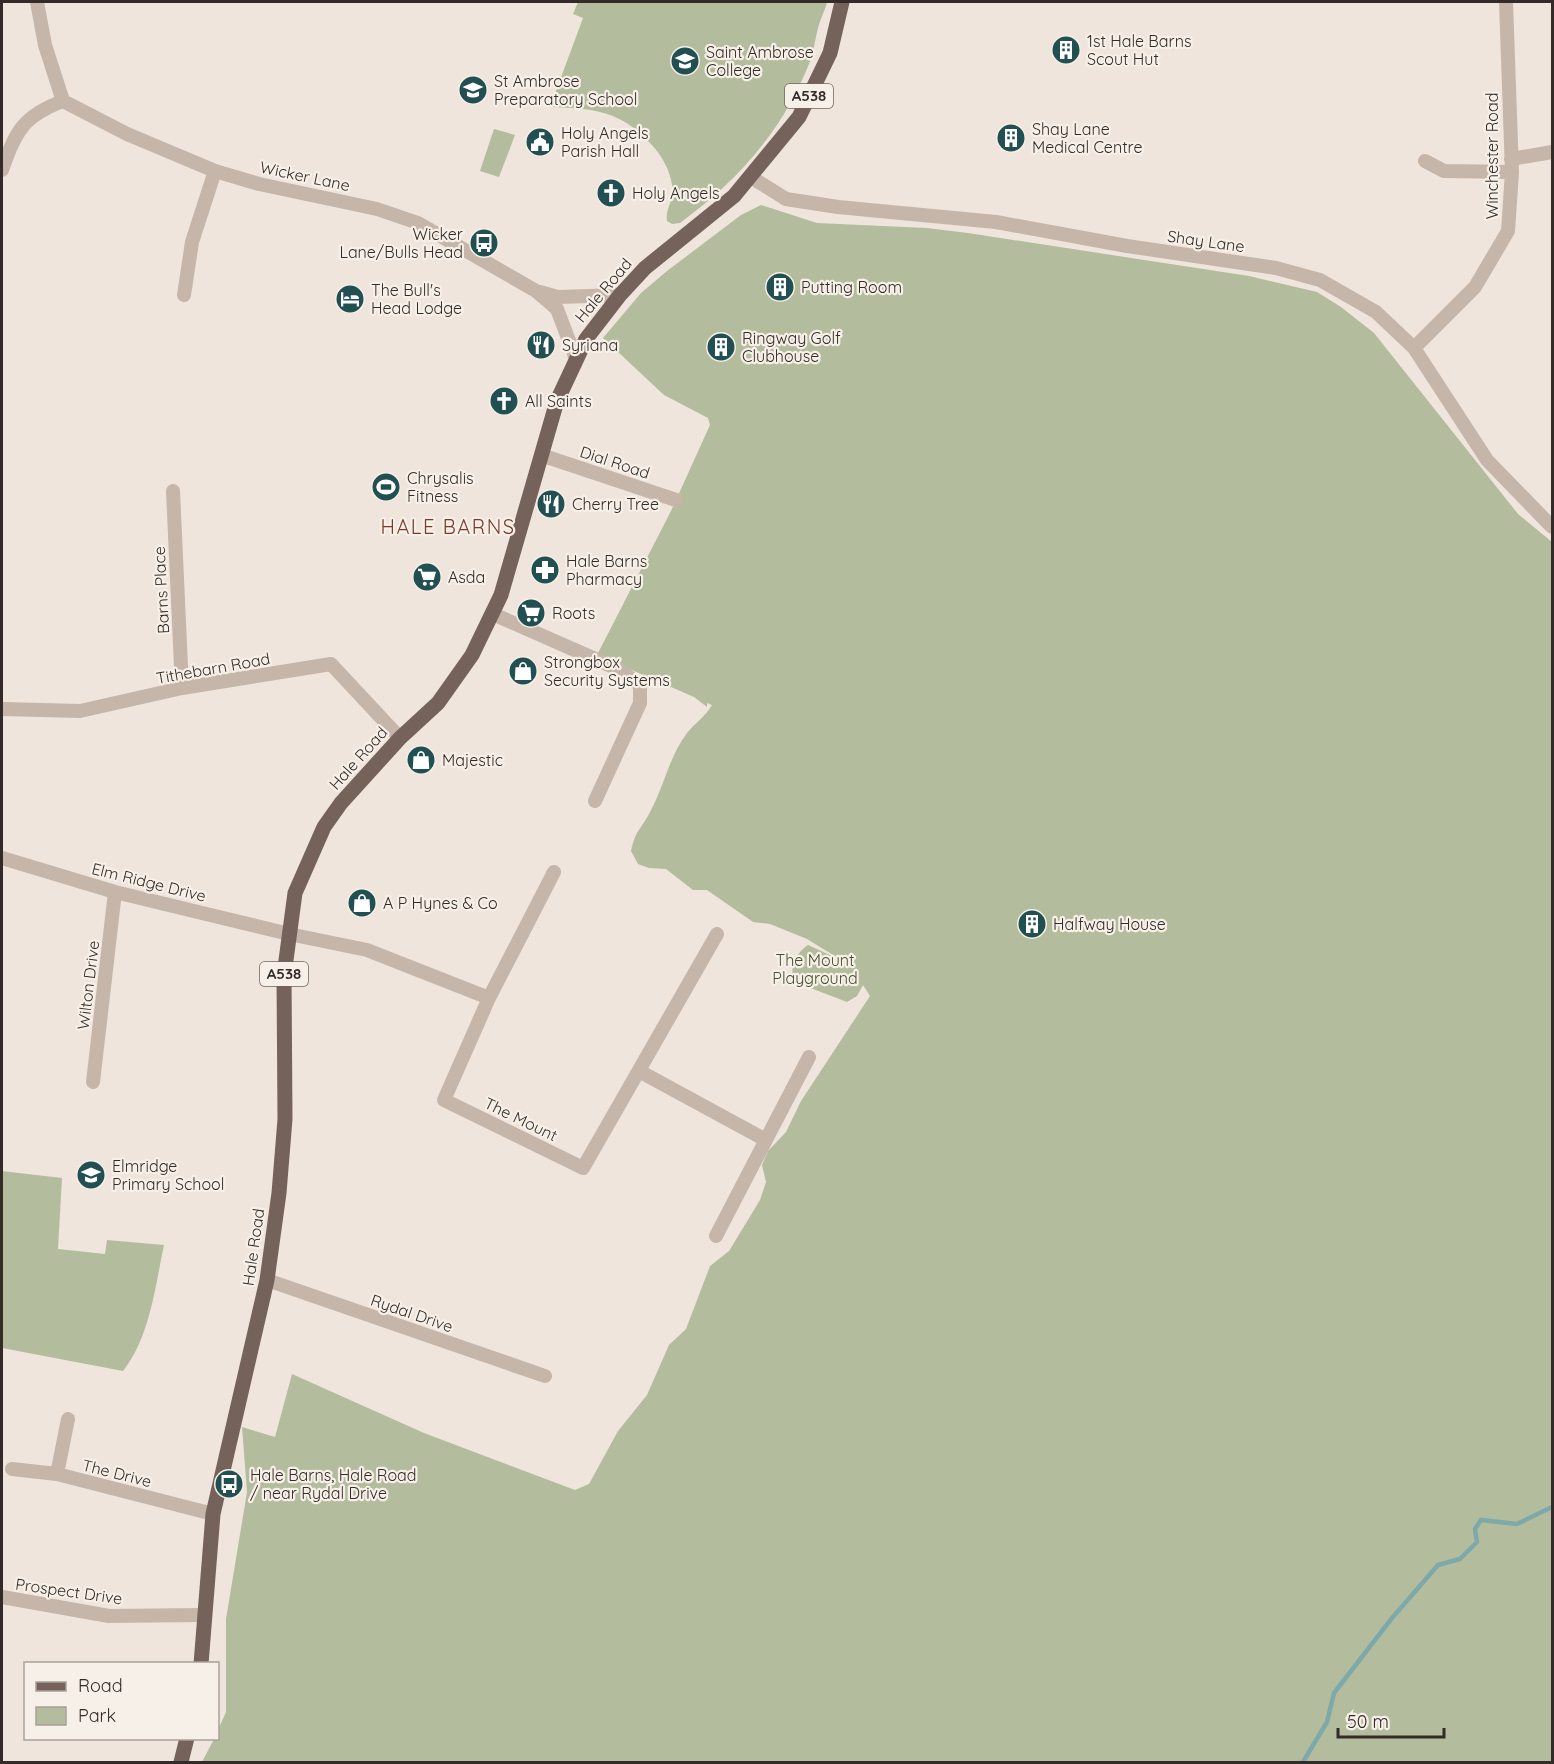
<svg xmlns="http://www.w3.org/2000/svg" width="1554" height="1764" font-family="Quicksand,sans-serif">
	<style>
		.green { fill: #b3bd9d }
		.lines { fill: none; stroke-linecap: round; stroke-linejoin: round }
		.stream { stroke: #7da9aa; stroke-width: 4.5 }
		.minor { stroke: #c6b5a9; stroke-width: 14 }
		.major { stroke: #75625b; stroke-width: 15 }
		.labels { text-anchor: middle; stroke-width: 4.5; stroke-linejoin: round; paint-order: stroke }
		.shield { fill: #f7f0e8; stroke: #6e6662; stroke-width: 1.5 }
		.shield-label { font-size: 15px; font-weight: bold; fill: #342b28 }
		.poi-label { font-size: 16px; fill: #342b28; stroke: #f7f0e8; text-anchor: start }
		.street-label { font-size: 16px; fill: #342b28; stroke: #f7f0e8 }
		.park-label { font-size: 16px; fill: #45502e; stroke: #f7f0e8 }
		.quarter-label { font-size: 20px; letter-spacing: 1.5px; fill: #7b3929; stroke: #f7f0e8 }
	</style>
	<rect width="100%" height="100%" fill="#efe5dc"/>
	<path class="green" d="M 578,2 L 827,2 C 826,8 823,13 821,19 C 816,31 815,46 811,59 C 784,129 740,179 680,223 L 672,224 L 667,221 C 665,207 675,201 672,185 C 670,170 662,156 651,144 C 620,110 595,109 550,107 L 583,18 L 573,14 Z
		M 494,129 L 515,135 L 499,177 L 480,171 Z
		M 761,205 L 817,223 L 927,228 L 968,233 L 1249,276 L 1317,292 L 1341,307 L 1374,333 L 1518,514 L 1552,542 L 1552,1762 L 202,1762 L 214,1739 L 218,1738 L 218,1730 L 226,1712 L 226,1619 L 247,1492 L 242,1427 L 275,1437 L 292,1374 L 424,1433 L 575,1490 L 589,1484 L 618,1431 L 647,1395 L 669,1345 L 686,1329 L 710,1266 L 729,1251 L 760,1200 L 766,1182 L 762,1165 L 768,1151 L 786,1132 L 801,1101 L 870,996 L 863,985 L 857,996 L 847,1002 L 800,984 L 793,978 C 790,966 797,952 808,945 L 843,961 L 807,939 L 770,924 L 753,922 L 707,890 L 693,890 L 666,869 L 649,868 L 638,864 L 631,851 C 636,828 642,829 651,810 C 664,786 670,755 687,733 C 695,723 705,717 712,705 L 707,703 L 707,707 L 694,697 L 597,655 L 671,511 L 710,425 L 708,418 L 664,395 L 603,338 L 641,293 L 667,271 L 741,215 Z
		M 2,1171 L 62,1178 L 58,1249 L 105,1254 L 107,1240 L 164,1245 C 155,1287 150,1337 123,1371 L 2,1348 Z"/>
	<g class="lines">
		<path class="stream" d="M 1303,1762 L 1327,1722 L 1334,1693 L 1392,1618 L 1438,1565 L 1460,1559 L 1477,1542 L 1475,1529 L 1481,1520 L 1517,1524 L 1552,1507"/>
		<path class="minor" d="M 37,2 L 45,45 L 63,101
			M 63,101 L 127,134 L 215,171 L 259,184 L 377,209 L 418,223 L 536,291 L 557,309 L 576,359
			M 1511,159 L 1552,152
			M 1425,161 L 1444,171 L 1512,172
			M 2,170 C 16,131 23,116 63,101
			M 751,177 L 786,199 L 838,207 L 996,222 L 1127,246 L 1276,268 L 1320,280 L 1376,312 L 1414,348 L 1487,460 L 1552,527
			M 540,292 L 558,297 L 620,295
			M 184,295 L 192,242 L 215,171
			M 1414,348 L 1475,287 L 1508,231 L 1512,172 L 1506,2
			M 544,456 L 676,500
			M 173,491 L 182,688
			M 493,614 L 618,669 L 640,685 L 640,703 L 595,801
			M 2,709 L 80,711 L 182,688 L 331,664 L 400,738
			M 2,858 L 115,892 L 289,934 L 367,950 L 489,998
			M 554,872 L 489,998 L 444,1100 L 583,1168 L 717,934
			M 639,1071 L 766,1140
			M 93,1082 L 115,892
			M 716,1236 L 809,1057
			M 267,1280 L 545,1376
			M 12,1469 L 57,1474 L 213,1514
			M 57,1474 L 68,1419
			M 2,1597 L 109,1616 L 204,1615"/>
		<path class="major" d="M 201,1664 L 213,1514 L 267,1280 L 279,1193 L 285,1119 L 284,975 L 295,893 L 324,827 L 341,803 L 400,738 L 438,703 L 472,655 L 501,595 L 557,401 L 586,339 L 620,295 L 645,268 L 734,196 L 799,117 L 830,53 L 842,2
			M 181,1762 L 187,1738"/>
	</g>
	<defs>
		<g id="building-disc" transform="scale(1.5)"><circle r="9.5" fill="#225052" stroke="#f7f0e8"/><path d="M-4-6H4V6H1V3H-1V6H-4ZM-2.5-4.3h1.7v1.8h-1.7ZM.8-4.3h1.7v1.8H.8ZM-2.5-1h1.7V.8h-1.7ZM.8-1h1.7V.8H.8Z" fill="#fff"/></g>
		<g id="school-disc" transform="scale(1.5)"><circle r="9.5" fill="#225052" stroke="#f7f0e8"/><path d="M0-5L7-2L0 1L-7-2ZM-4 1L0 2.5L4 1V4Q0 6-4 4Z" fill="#fff"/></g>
		<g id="civic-disc" transform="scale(1.5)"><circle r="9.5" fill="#225052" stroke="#f7f0e8"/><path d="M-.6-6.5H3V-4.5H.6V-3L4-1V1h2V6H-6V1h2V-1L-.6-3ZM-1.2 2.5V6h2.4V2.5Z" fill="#fff"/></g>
		<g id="church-disc" transform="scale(1.5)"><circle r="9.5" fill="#225052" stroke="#f7f0e8"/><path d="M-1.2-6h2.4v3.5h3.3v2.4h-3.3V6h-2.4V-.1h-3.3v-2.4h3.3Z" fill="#fff"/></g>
		<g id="bus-disc" transform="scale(1.5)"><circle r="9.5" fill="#225052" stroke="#f7f0e8"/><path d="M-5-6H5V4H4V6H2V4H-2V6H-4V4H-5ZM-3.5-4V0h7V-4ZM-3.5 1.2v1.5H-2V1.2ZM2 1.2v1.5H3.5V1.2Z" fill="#fff"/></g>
		<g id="hotel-disc" transform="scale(1.5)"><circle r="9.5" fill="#225052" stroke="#f7f0e8"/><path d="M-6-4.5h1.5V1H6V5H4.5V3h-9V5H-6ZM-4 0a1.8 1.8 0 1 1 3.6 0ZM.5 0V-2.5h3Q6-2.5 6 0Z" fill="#fff"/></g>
		<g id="restaurant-disc" transform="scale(1.5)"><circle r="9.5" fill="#225052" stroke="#f7f0e8"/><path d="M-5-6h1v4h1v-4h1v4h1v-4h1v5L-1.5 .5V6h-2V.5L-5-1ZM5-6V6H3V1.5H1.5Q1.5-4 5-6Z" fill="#fff"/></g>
		<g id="stadium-disc" transform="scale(1.5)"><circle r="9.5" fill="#225052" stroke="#f7f0e8"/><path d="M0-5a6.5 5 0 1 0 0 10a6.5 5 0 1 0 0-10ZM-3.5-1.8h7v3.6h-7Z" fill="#fff"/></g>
		<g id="pharmacy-disc" transform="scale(1.5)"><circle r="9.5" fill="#225052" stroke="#f7f0e8"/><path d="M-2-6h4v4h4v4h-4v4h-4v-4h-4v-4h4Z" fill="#fff"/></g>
		<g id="supermarket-disc" transform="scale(1.5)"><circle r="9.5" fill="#225052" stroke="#f7f0e8"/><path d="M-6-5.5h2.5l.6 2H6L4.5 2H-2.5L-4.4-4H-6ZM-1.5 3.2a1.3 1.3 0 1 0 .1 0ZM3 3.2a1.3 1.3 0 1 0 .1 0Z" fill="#fff"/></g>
		<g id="shop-disc" transform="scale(1.5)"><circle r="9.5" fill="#225052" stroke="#f7f0e8"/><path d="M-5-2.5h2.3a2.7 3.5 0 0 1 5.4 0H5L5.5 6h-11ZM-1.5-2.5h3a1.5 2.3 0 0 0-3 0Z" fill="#fff"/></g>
	</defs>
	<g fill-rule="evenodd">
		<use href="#building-disc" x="1066" y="50"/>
		<use href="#school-disc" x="685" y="61"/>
		<use href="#school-disc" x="473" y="90"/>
		<use href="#building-disc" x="1011" y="138"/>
		<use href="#civic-disc" x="540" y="142"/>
		<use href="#church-disc" x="611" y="193"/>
		<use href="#bus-disc" x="484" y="243"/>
		<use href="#building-disc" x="780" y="287"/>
		<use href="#hotel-disc" x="350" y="299"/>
		<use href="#restaurant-disc" x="541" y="345"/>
		<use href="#building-disc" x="721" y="347"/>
		<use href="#church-disc" x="504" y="401"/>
		<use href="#stadium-disc" x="386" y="487"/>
		<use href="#restaurant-disc" x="551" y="504"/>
		<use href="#pharmacy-disc" x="545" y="570"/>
		<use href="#supermarket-disc" x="427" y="577"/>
		<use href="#supermarket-disc" x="531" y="613"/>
		<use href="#shop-disc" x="523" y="671"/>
		<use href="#shop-disc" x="421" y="760"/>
		<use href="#shop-disc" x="362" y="903"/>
		<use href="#building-disc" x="1032" y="924"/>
		<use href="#school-disc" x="91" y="1175"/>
		<use href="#bus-disc" x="229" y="1484"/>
	</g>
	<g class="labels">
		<g class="shield">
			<rect x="785" y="84" width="48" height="24" rx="4.5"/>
			<rect x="260" y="962" width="48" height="24" rx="4.5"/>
		</g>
		<g class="shield-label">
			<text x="809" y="101">A538</text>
			<text x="284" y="979">A538</text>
		</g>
		<g class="poi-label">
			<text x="1087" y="47">1st Hale Barns<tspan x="1087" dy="18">Scout Hut</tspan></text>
			<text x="706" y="58">Saint Ambrose<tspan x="706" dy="18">College</tspan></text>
			<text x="494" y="87">St Ambrose<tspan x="494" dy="18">Preparatory School</tspan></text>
			<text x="1032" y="135">Shay Lane<tspan x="1032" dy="18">Medical Centre</tspan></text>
			<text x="561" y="139">Holy Angels<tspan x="561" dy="18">Parish Hall</tspan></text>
			<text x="632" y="199">Holy Angels</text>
			<text x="463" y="240" text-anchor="end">Wicker<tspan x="463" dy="18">Lane/Bulls Head</tspan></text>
			<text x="801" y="293">Putting Room</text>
			<text x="371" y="296">The Bull's<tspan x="371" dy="18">Head Lodge</tspan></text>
			<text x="742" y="344">Ringway Golf<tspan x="742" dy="18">Clubhouse</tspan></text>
			<text x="562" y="351">Syriana</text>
			<text x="525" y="407">All Saints</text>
			<text x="407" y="484">Chrysalis<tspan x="407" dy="18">Fitness</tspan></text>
			<text x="572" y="510">Cherry Tree</text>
			<text x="566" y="567">Hale Barns<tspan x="566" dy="18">Pharmacy</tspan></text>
			<text x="448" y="583">Asda</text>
			<text x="552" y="619">Roots</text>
			<text x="544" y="668">Strongbox<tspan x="544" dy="18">Security Systems</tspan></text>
			<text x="442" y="766">Majestic</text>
			<text x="383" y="909">A P Hynes &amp; Co</text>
			<text x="1053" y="930">Halfway House</text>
			<text x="112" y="1172">Elmridge<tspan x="112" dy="18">Primary School</tspan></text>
			<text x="250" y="1481">Hale Barns, Hale Road<tspan x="250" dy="18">/ near Rydal Drive</tspan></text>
		</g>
		<g class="street-label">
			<text transform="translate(1492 156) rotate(-90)" y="6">Winchester Road</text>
			<text transform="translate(305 176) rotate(12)" y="6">Wicker Lane</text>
			<text transform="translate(1206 241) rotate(8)" y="6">Shay Lane</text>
			<text transform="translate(603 290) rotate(-50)" y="6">Hale Road</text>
			<text transform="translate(615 462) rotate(18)" y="6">Dial Road</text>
			<text transform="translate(161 590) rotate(-93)" y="6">Barns Place</text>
			<text transform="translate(213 668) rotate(-10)" y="6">Tithebarn Road</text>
			<text transform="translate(358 758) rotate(-48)" y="6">Hale Road</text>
			<text transform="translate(149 882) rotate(14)" y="6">Elm Ridge Drive</text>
			<text transform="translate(88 985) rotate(-83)" y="6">Wilton Drive</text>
			<text transform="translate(521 1119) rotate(26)" y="6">The Mount</text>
			<text transform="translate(253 1247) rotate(-82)" y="6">Hale Road</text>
			<text transform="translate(412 1313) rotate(19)" y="6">Rydal Drive</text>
			<text transform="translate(117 1473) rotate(14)" y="6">The Drive</text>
			<text transform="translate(69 1591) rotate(8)" y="6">Prospect Drive</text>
		</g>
		<g class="park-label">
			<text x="815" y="966">The Mount<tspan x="815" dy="18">Playground</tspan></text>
		</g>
		<g class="quarter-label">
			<text x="448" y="534">HALE BARNS</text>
		</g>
	</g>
	<rect width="1554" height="1764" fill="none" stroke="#342b28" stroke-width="6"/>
	<rect x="24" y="1662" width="195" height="78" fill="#f7f0e8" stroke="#a9a19b" stroke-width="1.5"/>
	<rect x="36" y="1682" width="30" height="9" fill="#75625b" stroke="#a9a19b" stroke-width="1.5"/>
	<text x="78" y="1692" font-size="18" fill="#342b28">Road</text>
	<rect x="36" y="1707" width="30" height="18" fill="#b3bd9d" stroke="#a9a19b" stroke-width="1.5"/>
	<text x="78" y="1722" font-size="18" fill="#342b28">Park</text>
	<path d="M1338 1728v9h106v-9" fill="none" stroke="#342b28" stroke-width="3"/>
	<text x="1347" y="1728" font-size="18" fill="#342b28" stroke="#f7f0e8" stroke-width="4.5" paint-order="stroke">50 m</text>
</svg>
